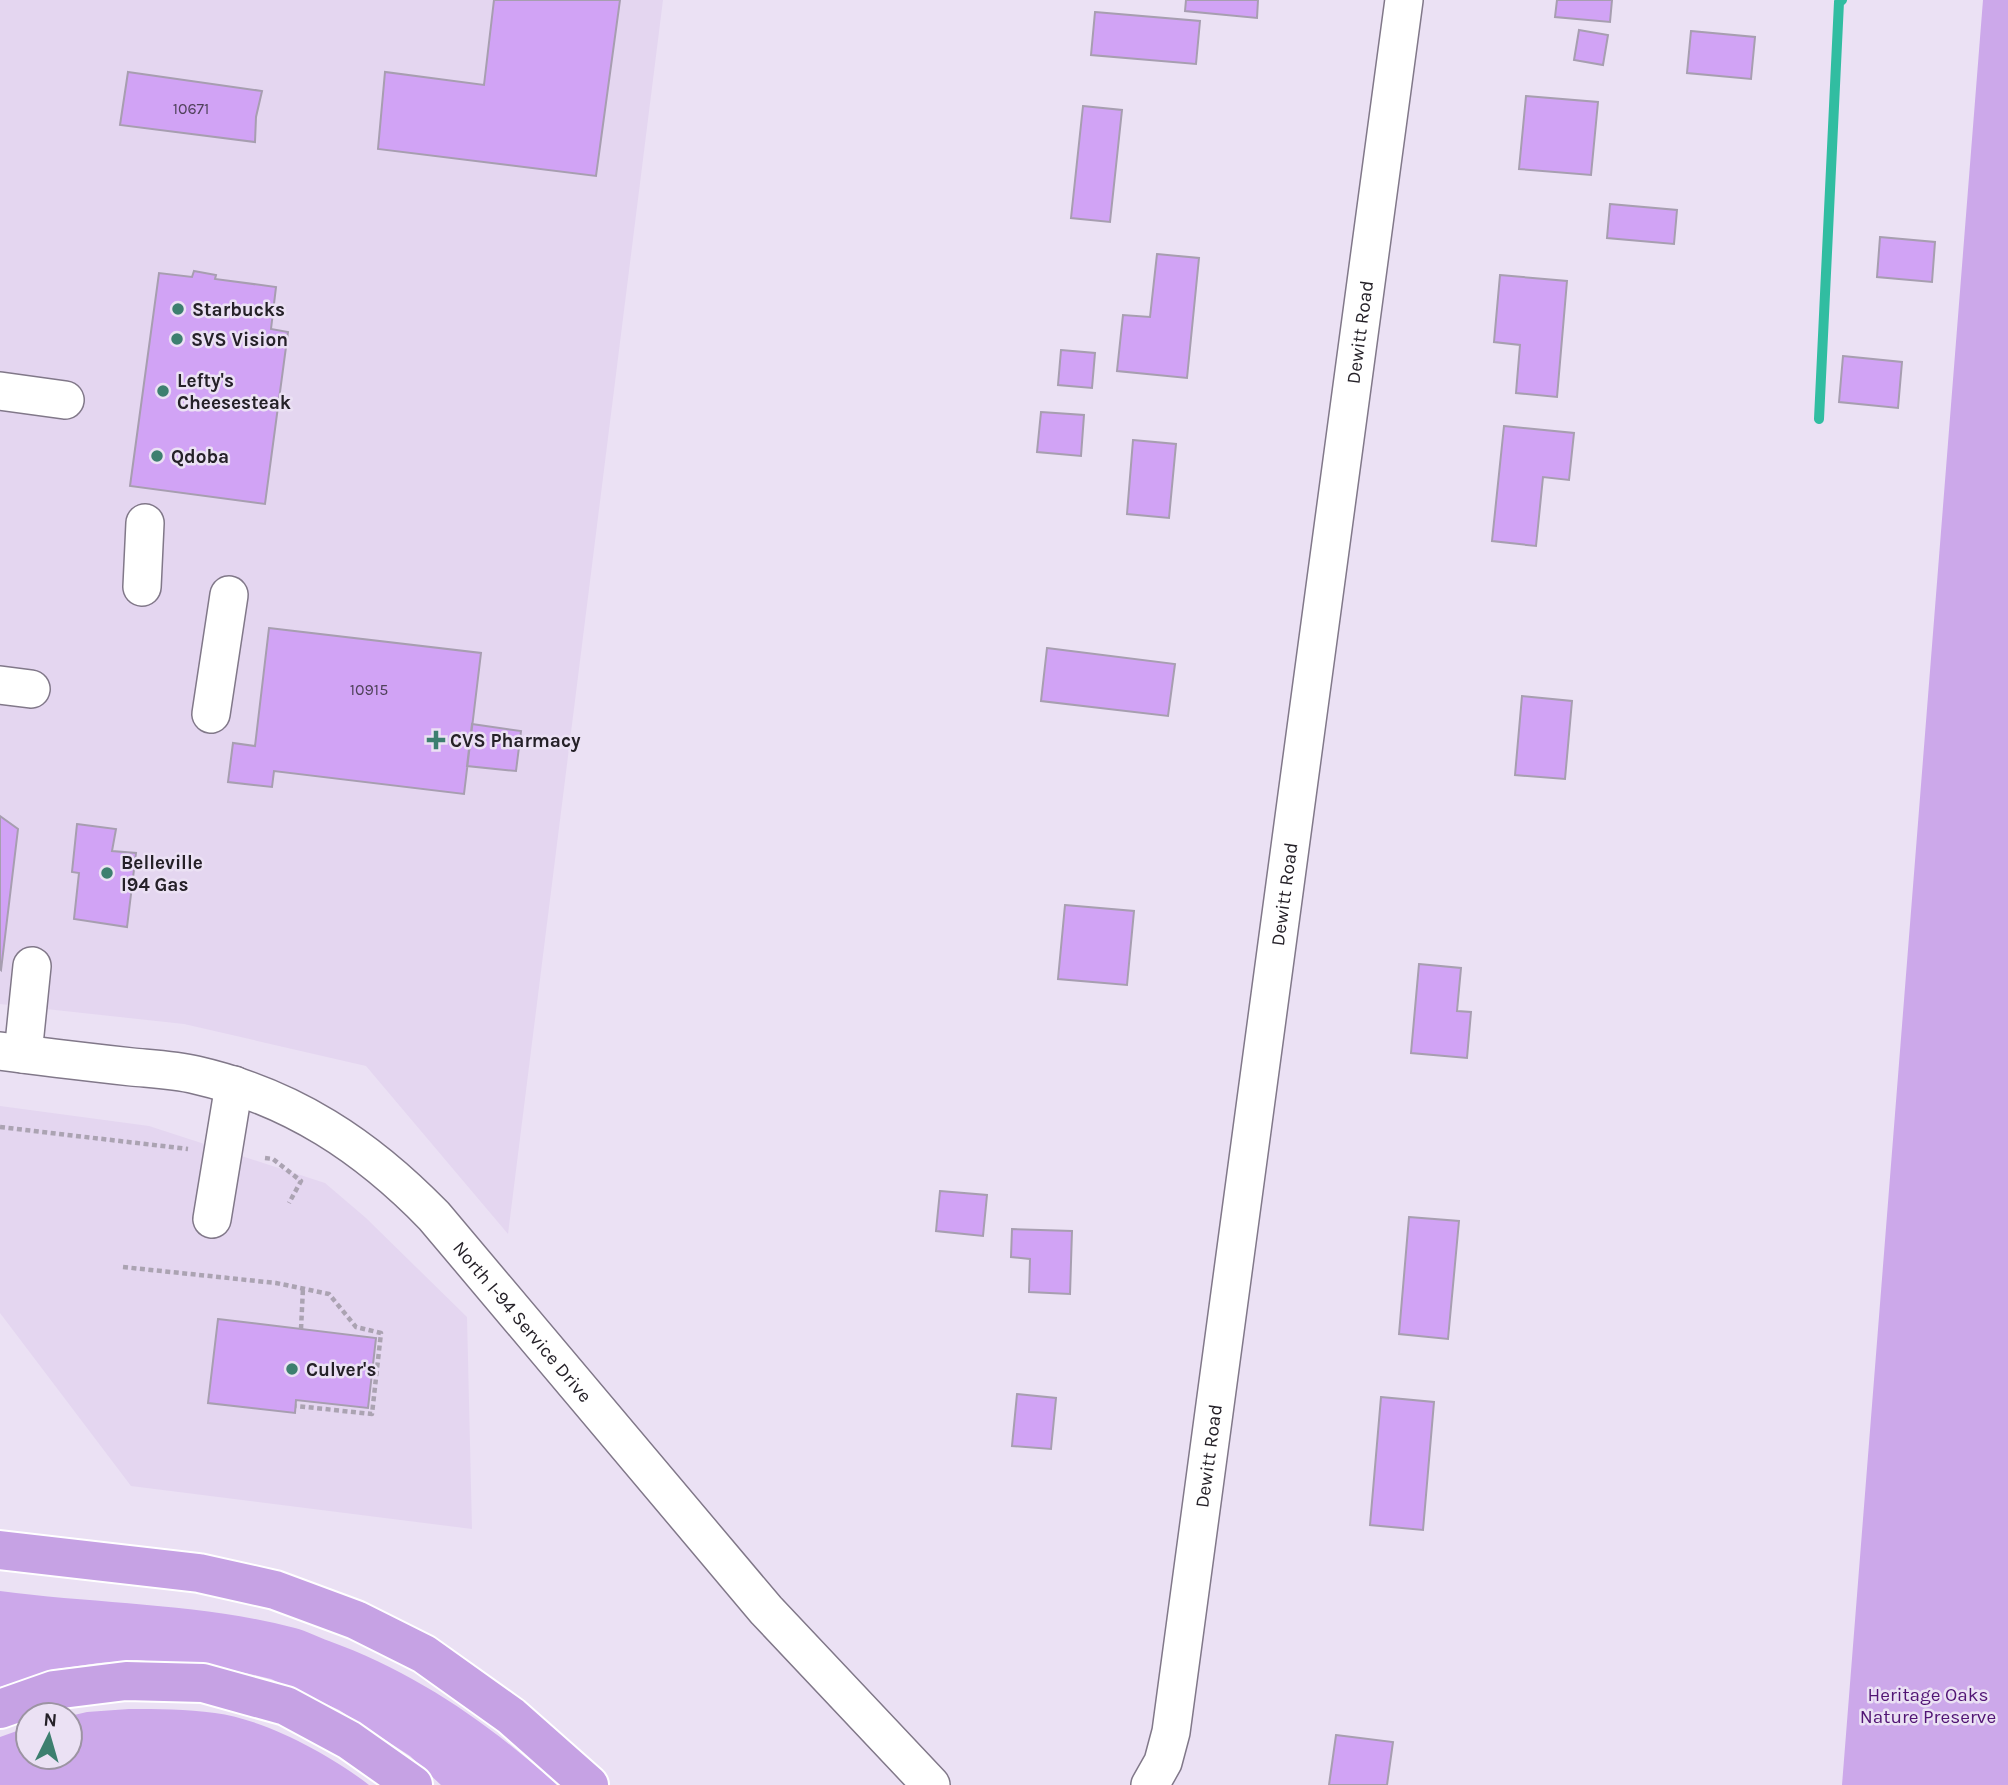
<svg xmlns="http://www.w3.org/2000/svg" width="2008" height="1785" font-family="Karla,sans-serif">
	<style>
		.built { fill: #e4d6f0 }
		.green { fill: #cca8ea }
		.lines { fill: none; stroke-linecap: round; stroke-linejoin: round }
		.stream { stroke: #31bda1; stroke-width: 10 }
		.building { fill: #d1a3f5; stroke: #a79eb0; stroke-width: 2 }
		.minor-casing { stroke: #817889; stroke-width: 40 }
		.highway-casing { stroke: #fff; stroke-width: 42 }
		.path { stroke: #aba3b2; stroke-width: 4.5; stroke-dasharray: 5 3.5; stroke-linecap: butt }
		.minor { stroke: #fff; stroke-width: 37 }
		.highway { stroke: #c6a2e4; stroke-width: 38 }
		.poi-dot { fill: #3d7f6f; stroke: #ebe1f4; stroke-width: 2.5 }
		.labels { text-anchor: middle; stroke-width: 5; stroke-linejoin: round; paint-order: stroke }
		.number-label { font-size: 16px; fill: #50425b }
		.poi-label { font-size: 19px; font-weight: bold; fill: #252128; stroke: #ebe1f4; text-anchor: start }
		.street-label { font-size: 19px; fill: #252128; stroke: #ebe1f4 }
		.park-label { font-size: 19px; fill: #511474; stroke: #ebe1f4 }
	</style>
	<rect width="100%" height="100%" fill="#ebe1f4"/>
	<path class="built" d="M 0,0 L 663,0 L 508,1234 L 366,1066 L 184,1024 L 0,1004 Z
		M 0,1106 L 149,1126 L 325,1183 L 366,1218 L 467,1317 L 472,1529 L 131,1486 L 0,1313 Z"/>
	<path class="green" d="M 1983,0 L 2008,0 L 2008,1785 L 1842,1785 Z
		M 0,1591 C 98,1604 199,1603 295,1628 C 307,1631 318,1637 329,1641 C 415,1672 490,1724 557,1785 L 441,1785 L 410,1756 L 339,1710 L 271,1679 L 232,1670 L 137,1660 L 99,1663 L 57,1669 L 0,1687 Z
		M 129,1709 C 158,1709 186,1709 215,1713 C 264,1719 331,1755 369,1785 L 0,1785 L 0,1737 L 28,1727 L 28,1757 L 70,1757 L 70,1716 L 87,1712 Z"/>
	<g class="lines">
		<path class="stream" d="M 1819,419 L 1839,2 L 1842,0"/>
	</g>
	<path class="building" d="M 494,0 L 620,0 L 596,176 L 378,149 L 385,72 L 484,85 Z
		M 1186,0 L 1258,0 L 1257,18 L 1185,11 Z
		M 1557,0 L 1612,0 L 1610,22 L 1555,17 Z
		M 1095,12 L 1200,21 L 1196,64 L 1091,55 Z
		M 1579,30 L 1608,35 L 1603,65 L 1574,60 Z
		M 1691,31 L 1755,37 L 1751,79 L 1687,73 Z
		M 128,72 L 262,91 L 256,117 L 255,142 L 120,125 Z
		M 1526,96 L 1598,102 L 1591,175 L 1519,169 Z
		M 1083,106 L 1122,110 L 1110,222 L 1071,218 Z
		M 1610,204 L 1677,210 L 1674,244 L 1607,238 Z
		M 1880,237 L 1935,242 L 1932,282 L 1877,277 Z
		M 1157,254 L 1199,258 L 1187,378 L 1117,371 L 1123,315 L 1150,317 Z
		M 194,271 L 216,275 L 215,279 L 276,287 L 271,329 L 288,332 L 265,504 L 130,486 L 159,273 L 192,277 Z
		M 1500,275 L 1567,281 L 1557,397 L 1516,393 L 1520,345 L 1494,342 Z
		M 1061,350 L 1095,353 L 1092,388 L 1058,385 Z
		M 1843,356 L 1902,362 L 1898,408 L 1839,402 Z
		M 1041,412 L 1084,415 L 1081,456 L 1037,452 Z
		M 1504,426 L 1574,433 L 1569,480 L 1543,477 L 1536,546 L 1492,541 Z
		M 1133,440 L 1176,444 L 1169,518 L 1127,514 Z
		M 269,628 L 481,653 L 464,794 L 274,771 L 272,787 L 228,782 L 233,743 L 255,746 Z
		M 1047,648 L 1175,664 L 1168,716 L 1041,701 Z
		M 1522,696 L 1572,701 L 1565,779 L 1515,775 Z
		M 472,724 L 521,731 L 516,771 L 467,766 Z
		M 0,816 L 18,829 L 1,970 L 0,969 Z
		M 77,824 L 116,829 L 112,851 L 136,853 L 127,927 L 74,919 L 79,873 L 72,872 Z
		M 1065,905 L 1134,911 L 1127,985 L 1058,979 Z
		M 1419,964 L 1461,968 L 1457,1011 L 1471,1012 L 1467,1058 L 1411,1053 Z
		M 940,1191 L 987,1195 L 983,1236 L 936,1231 Z
		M 1409,1217 L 1459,1221 L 1448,1339 L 1399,1334 Z
		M 1012,1229 L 1072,1231 L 1070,1294 L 1029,1292 L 1030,1259 L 1011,1257 Z
		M 218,1319 L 376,1338 L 368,1408 L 296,1400 L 295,1413 L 208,1403 Z
		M 1017,1394 L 1056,1398 L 1051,1449 L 1012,1446 Z
		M 1381,1397 L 1434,1402 L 1423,1530 L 1370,1525 Z
		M 1336,1735 L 1393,1742 L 1387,1785 L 1329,1785 Z"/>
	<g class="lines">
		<g class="minor-casing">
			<g id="minor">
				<path d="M 0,391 L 65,400"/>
				<path d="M 142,587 L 145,523"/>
				<path d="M 0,685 L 31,689"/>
				<path d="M 211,714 L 229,595"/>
				<path id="s1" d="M 0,1051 C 44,1057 88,1062 132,1067 C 153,1069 175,1070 196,1075 C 292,1097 366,1146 434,1216 L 766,1610 L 931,1785"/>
				<path d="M 23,1054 L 32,966"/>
				<path d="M 212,1219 L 234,1085"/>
				<path id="s2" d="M 1150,1785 L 1163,1762 L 1171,1732 L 1404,0"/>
			</g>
		</g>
		<g class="highway-casing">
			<path id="highway" d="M 0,1550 L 199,1573 L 275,1590 L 356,1620 L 424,1654 L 511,1716 L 589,1785
				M 0,1709 L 54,1690 L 126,1681 L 203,1683 L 286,1706 L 349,1740 L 413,1785"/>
		</g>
		<path class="path" d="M 0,1127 L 188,1149
			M 265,1158 L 273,1159 L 301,1181 L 289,1203
			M 123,1267 L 276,1283 L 329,1294 L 356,1327 L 381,1333 L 372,1414 L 296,1406
			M 301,1329 L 303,1288"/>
		<use href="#minor" class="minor"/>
		<use href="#highway" class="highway"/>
	</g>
	<g class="poi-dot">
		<circle cx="178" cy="309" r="7"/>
		<circle cx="177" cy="339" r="7"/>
		<circle cx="163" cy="391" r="7"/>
		<circle cx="157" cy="456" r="7"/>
		<path d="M432.5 729.5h7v7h7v7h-7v7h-7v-7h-7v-7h7z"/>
		<circle cx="107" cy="873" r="7"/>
		<circle cx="292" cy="1369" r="7"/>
	</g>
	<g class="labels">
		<g class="number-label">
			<text x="191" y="114">10671</text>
			<text x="369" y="695">10915</text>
		</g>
		<g class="poi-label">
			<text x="192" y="316">Starbucks</text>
			<text x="191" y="346">SVS Vision</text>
			<text x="177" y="387">Lefty's<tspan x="177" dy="22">Cheesesteak</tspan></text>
			<text x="171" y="463">Qdoba</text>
			<text x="450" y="747">CVS Pharmacy</text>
			<text x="121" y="869">Belleville<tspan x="121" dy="22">I94 Gas</tspan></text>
			<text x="306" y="1376">Culver's</text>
		</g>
		<g class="street-label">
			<text dy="7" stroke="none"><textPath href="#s2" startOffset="1470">Dewitt Road</textPath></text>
			<text dy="7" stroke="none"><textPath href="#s2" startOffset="903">Dewitt Road</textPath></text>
			<text dy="7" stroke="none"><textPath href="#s1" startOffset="616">North I-94 Service Drive</textPath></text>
			<text dy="7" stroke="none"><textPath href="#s2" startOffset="336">Dewitt Road</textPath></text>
		</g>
		<g class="park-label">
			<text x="1928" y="1701">Heritage Oaks<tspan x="1928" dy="22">Nature Preserve</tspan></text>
		</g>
	</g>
	<g transform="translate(49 1736) rotate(5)"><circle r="33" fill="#ebe1f4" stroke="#9c94a2" stroke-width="2"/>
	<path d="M0-5L12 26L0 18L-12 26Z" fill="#3d7f6f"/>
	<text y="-10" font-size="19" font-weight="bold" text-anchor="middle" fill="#252128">N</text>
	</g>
</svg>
